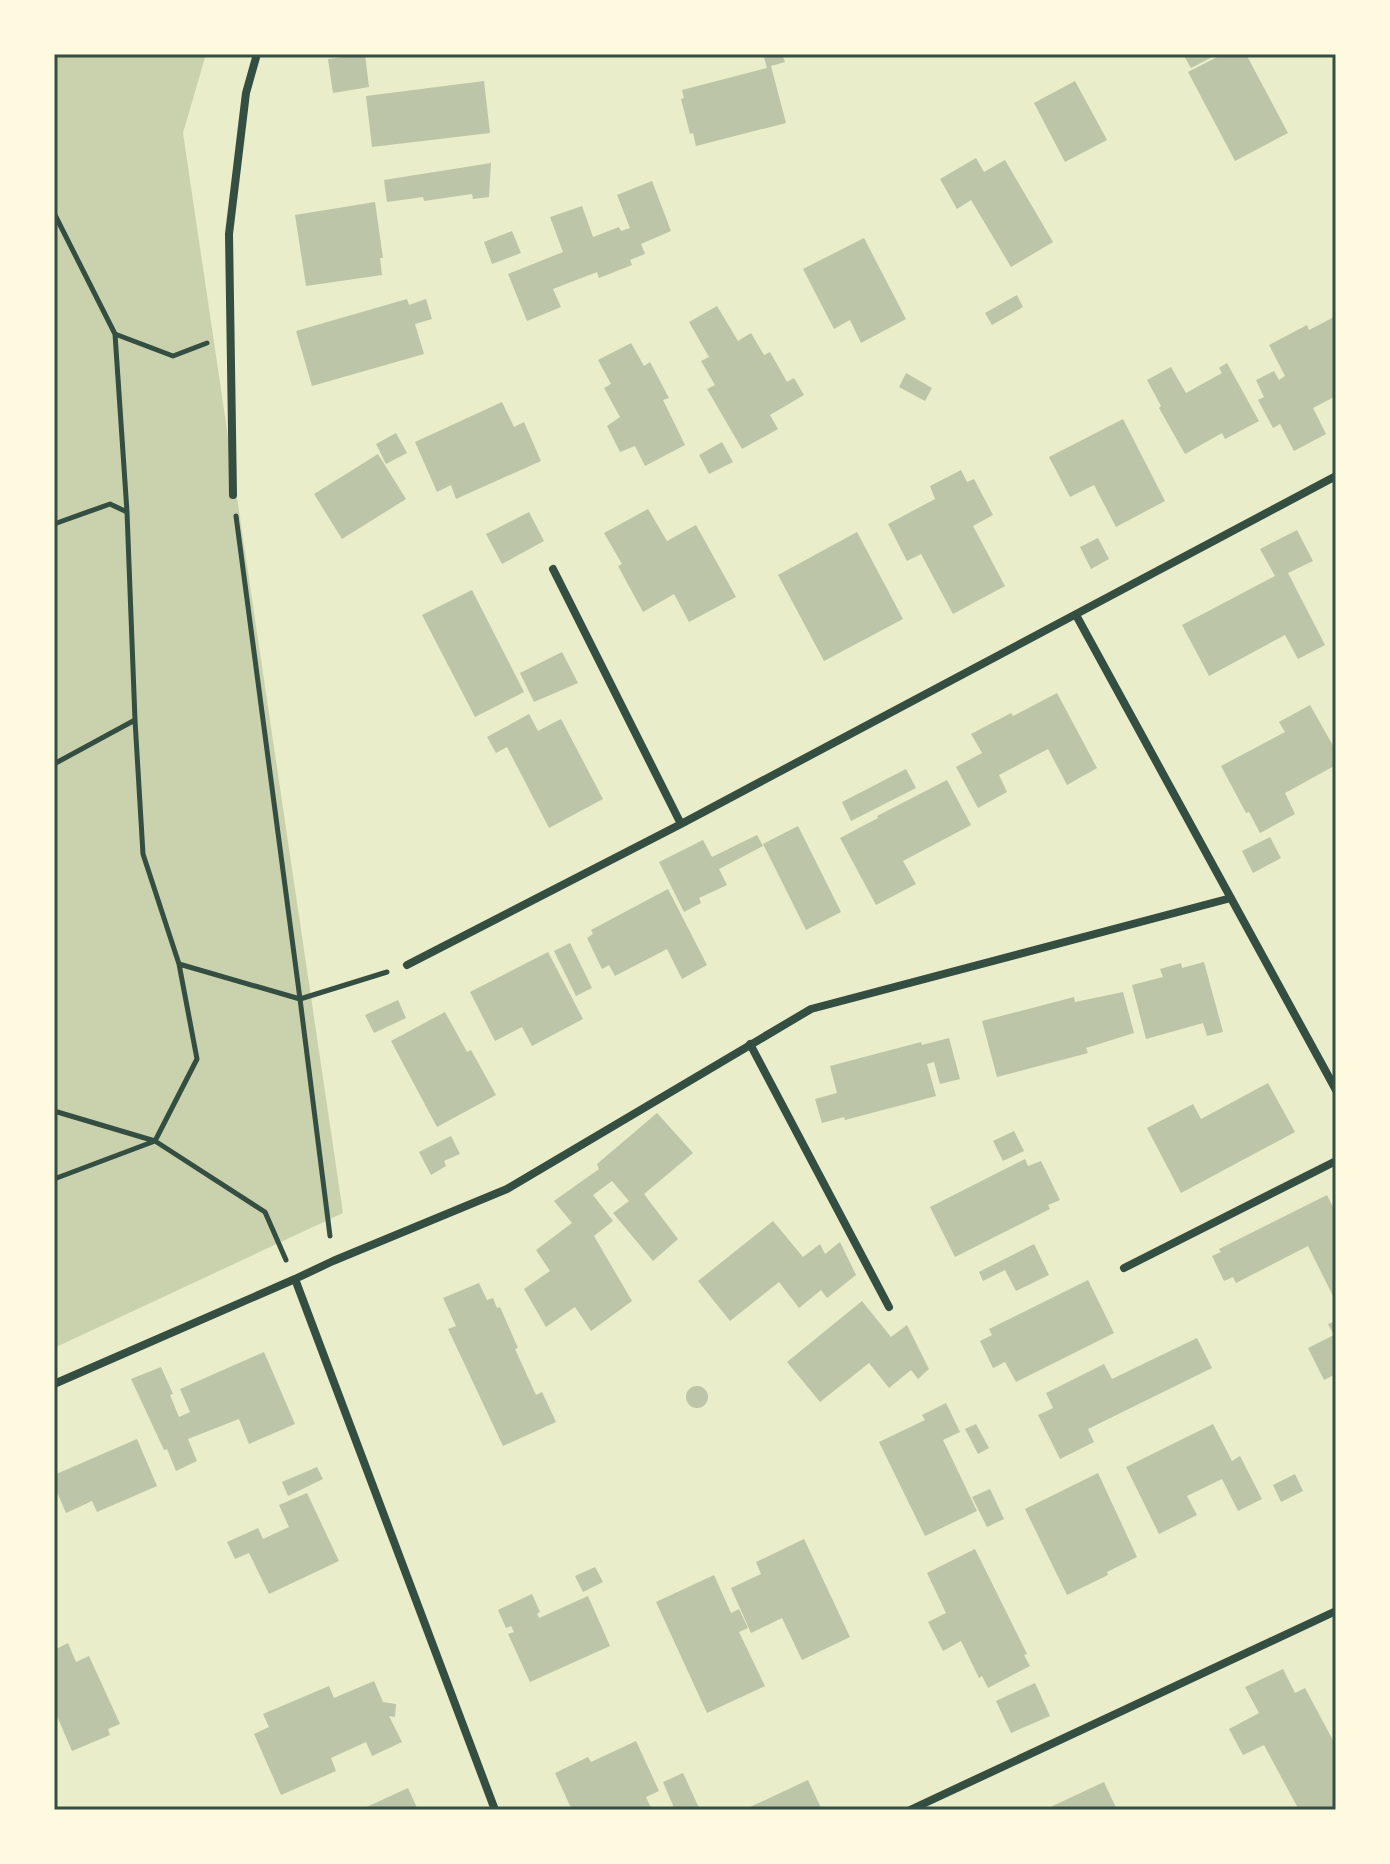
<svg xmlns="http://www.w3.org/2000/svg" width="1390" height="1864" font-family="'IBM Plex Serif',serif">
	<style>
		.green { fill: #cad2ad }
		.building { fill: #bcc5a7 }
		.lines { fill: none; stroke-linecap: round; stroke-linejoin: round }
		.path { stroke: #344e41; stroke-width: 5 }
		.minor { stroke: #344e41; stroke-width: 8 }
		.neatline { fill: none; stroke: #344e41; stroke-width: 3 }
	</style>
	<rect width="100%" height="100%" fill="#e9edc9"/>
	<path class="green" d="M 54,54 L 206,54 L 183,133 L 343,1213 L 54,1348 Z"/>
	<path class="building" d="M 365,54 L 369,87 L 333,93 L 328,59 Z
		M 763,54 L 782,54 L 785,62 L 771,66 L 786,123 L 696,146 L 693,133 L 690,134 L 681,99 L 684,98 L 682,90 L 767,68 Z
		M 1183,54 L 1218,54 L 1191,68 Z
		M 1223,54 L 1246,54 L 1288,133 L 1235,161 L 1188,72 Z
		M 484,81 L 490,133 L 372,147 L 366,96 Z
		M 1075,81 L 1107,140 L 1065,162 L 1034,103 Z
		M 976,158 L 984,172 L 1005,160 L 1053,242 L 1011,267 L 971,200 L 957,209 L 940,179 Z
		M 491,163 L 489,197 L 473,199 L 472,194 L 424,201 L 423,197 L 387,202 L 384,180 Z
		M 652,181 L 671,231 L 641,244 L 645,254 L 630,260 L 632,265 L 599,278 L 597,272 L 553,289 L 561,307 L 527,321 L 508,274 L 563,252 L 550,217 L 582,206 L 593,237 L 619,227 L 621,231 L 630,228 L 617,195 Z
		M 375,202 L 383,258 L 380,258 L 382,275 L 306,286 L 295,215 Z
		M 512,231 L 521,253 L 492,264 L 484,242 Z
		M 864,238 L 906,319 L 861,343 L 850,320 L 834,329 L 803,269 Z
		M 1017,295 L 1023,307 L 992,325 L 985,313 Z
		M 407,299 L 409,305 L 426,299 L 432,319 L 415,324 L 424,354 L 312,386 L 296,331 Z
		M 717,306 L 738,341 L 751,333 L 764,355 L 770,352 L 787,382 L 794,378 L 804,395 L 770,415 L 778,429 L 742,449 L 707,389 L 715,385 L 701,361 L 709,357 L 689,322 Z
		M 1336,316 L 1336,396 L 1313,408 L 1326,434 L 1294,451 L 1280,424 L 1273,428 L 1258,400 L 1264,397 L 1256,380 L 1274,371 L 1279,380 L 1285,376 L 1269,345 L 1307,325 L 1309,330 Z
		M 631,343 L 644,366 L 650,362 L 669,398 L 663,400 L 685,445 L 645,466 L 635,446 L 620,452 L 607,426 L 620,417 L 604,388 L 611,384 L 598,360 Z
		M 1227,363 L 1259,421 L 1225,439 L 1222,433 L 1185,454 L 1159,408 L 1161,406 L 1147,380 L 1171,367 L 1186,393 L 1222,373 L 1219,368 Z
		M 906,373 L 932,388 L 925,401 L 899,387 Z
		M 502,402 L 514,427 L 524,422 L 541,461 L 456,499 L 451,485 L 437,492 L 415,442 Z
		M 1123,419 L 1165,501 L 1116,527 L 1094,485 L 1070,497 L 1049,457 Z
		M 396,433 L 407,453 L 386,464 L 376,444 Z
		M 722,442 L 733,462 L 709,474 L 699,455 Z
		M 378,454 L 406,499 L 342,539 L 314,494 Z
		M 961,470 L 967,482 L 974,479 L 993,515 L 973,526 L 1005,586 L 953,614 L 921,554 L 907,561 L 888,524 L 935,499 L 930,486 Z
		M 648,509 L 667,541 L 696,525 L 736,597 L 689,622 L 674,594 L 643,612 L 618,566 L 622,564 L 604,533 Z
		M 529,512 L 544,541 L 502,564 L 486,534 Z
		M 1297,530 L 1313,561 L 1288,573 L 1325,645 L 1298,659 L 1285,635 L 1209,676 L 1182,625 L 1275,576 L 1260,549 Z
		M 857,532 L 903,619 L 824,661 L 778,575 Z
		M 1098,538 L 1109,559 L 1091,569 L 1080,547 Z
		M 472,590 L 524,692 L 475,717 L 422,615 Z
		M 562,652 L 578,683 L 534,702 L 520,673 Z
		M 1057,693 L 1097,768 L 1067,785 L 1048,749 L 999,775 L 1007,792 L 978,808 L 956,767 L 982,753 L 971,734 L 1011,713 L 1013,716 Z
		M 1310,705 L 1336,751 L 1336,765 L 1285,793 L 1295,814 L 1260,833 L 1249,812 L 1246,813 L 1221,766 L 1285,732 L 1279,722 Z
		M 529,714 L 538,731 L 561,719 L 603,799 L 549,828 L 507,747 L 496,753 L 487,737 Z
		M 906,769 L 916,788 L 851,821 L 842,802 Z
		M 947,780 L 971,825 L 903,861 L 916,884 L 876,905 L 840,838 L 878,818 L 877,816 Z
		M 798,826 L 841,912 L 806,930 L 763,844 Z
		M 757,835 L 763,846 L 719,869 L 727,885 L 699,898 L 701,903 L 684,912 L 659,862 L 703,840 L 712,857 Z
		M 1270,837 L 1281,858 L 1253,873 L 1242,851 Z
		M 668,889 L 707,965 L 682,979 L 667,949 L 615,976 L 609,965 L 602,969 L 587,938 L 593,934 L 591,930 Z
		M 570,943 L 592,988 L 576,996 L 554,951 Z
		M 548,952 L 583,1019 L 532,1046 L 522,1027 L 495,1041 L 470,992 Z
		M 1204,962 L 1223,1032 L 1207,1036 L 1203,1023 L 1146,1039 L 1132,985 L 1163,977 L 1160,969 L 1181,963 L 1182,968 Z
		M 1123,992 L 1134,1033 L 1086,1048 L 1088,1053 L 997,1077 L 982,1021 L 1074,997 L 1075,1002 Z
		M 398,1000 L 406,1018 L 374,1033 L 365,1015 Z
		M 445,1012 L 467,1052 L 471,1050 L 496,1095 L 437,1127 L 391,1041 Z
		M 949,1038 L 960,1079 L 940,1084 L 934,1062 L 927,1064 L 936,1096 L 845,1120 L 844,1117 L 822,1123 L 815,1099 L 837,1093 L 830,1066 L 921,1042 L 922,1045 Z
		M 1268,1083 L 1295,1132 L 1181,1193 L 1147,1128 L 1193,1104 L 1201,1119 Z
		M 657,1113 L 693,1153 L 644,1194 L 678,1239 L 653,1261 L 613,1213 L 629,1201 L 612,1181 L 593,1195 L 613,1221 L 594,1236 L 632,1301 L 591,1331 L 575,1307 L 546,1327 L 524,1289 L 550,1271 L 536,1250 L 572,1223 L 554,1201 L 599,1169 L 597,1164 Z
		M 1014,1131 L 1024,1151 L 1003,1161 L 993,1141 Z
		M 451,1136 L 460,1154 L 444,1161 L 446,1166 L 431,1175 L 419,1152 Z
		M 1025,1159 L 1028,1166 L 1041,1161 L 1060,1200 L 1048,1205 L 1050,1209 L 955,1257 L 930,1207 Z
		M 1327,1195 L 1336,1213 L 1336,1302 L 1308,1246 L 1236,1283 L 1233,1277 L 1224,1281 L 1212,1256 L 1221,1252 L 1219,1249 Z
		M 773,1221 L 803,1257 L 820,1244 L 825,1254 L 840,1242 L 856,1275 L 827,1298 L 821,1290 L 799,1308 L 779,1282 L 730,1321 L 698,1281 Z
		M 1034,1244 L 1049,1275 L 1016,1291 L 1005,1270 L 983,1281 L 979,1272 Z
		M 1088,1280 L 1114,1333 L 1016,1382 L 1005,1362 L 993,1368 L 980,1341 L 992,1335 L 989,1329 Z
		M 479,1283 L 487,1300 L 493,1298 L 497,1308 L 500,1307 L 518,1348 L 515,1349 L 536,1395 L 542,1392 L 556,1422 L 503,1446 L 448,1329 L 456,1326 L 443,1298 Z
		M 862,1301 L 891,1337 L 907,1325 L 929,1369 L 918,1379 L 911,1370 L 889,1388 L 869,1363 L 820,1402 L 787,1362 Z
		M 1336,1321 L 1336,1374 L 1324,1380 L 1308,1348 L 1334,1335 L 1328,1324 Z
		M 1197,1338 L 1212,1368 L 1088,1429 L 1094,1442 L 1060,1459 L 1038,1415 L 1053,1408 L 1046,1393 L 1104,1364 L 1112,1379 Z
		M 264,1352 L 295,1424 L 249,1444 L 239,1419 L 198,1435 L 188,1439 L 197,1461 L 176,1471 L 167,1449 L 164,1450 L 131,1379 L 161,1367 L 173,1394 L 170,1395 L 179,1417 L 190,1412 L 180,1389 Z
		M686 1397a11 11 0 1 1 22 0a11 11 0 1 1-22 0Z
		M 946,1403 L 960,1432 L 943,1440 L 977,1511 L 925,1536 L 879,1442 L 925,1420 L 922,1415 Z
		M 976,1424 L 989,1448 L 978,1454 L 965,1429 Z
		M 1213,1424 L 1232,1461 L 1240,1456 L 1262,1499 L 1238,1511 L 1222,1479 L 1187,1496 L 1197,1515 L 1159,1534 L 1126,1467 Z
		M 137,1439 L 157,1486 L 97,1512 L 92,1501 L 66,1513 L 54,1485 L 54,1475 Z
		M 317,1467 L 323,1479 L 288,1496 L 282,1482 Z
		M 1098,1473 L 1137,1557 L 1107,1572 L 1108,1575 L 1067,1595 L 1025,1509 Z
		M 1295,1474 L 1303,1491 L 1281,1502 L 1273,1485 Z
		M 990,1489 L 1004,1519 L 987,1527 L 972,1497 Z
		M 307,1493 L 339,1561 L 269,1594 L 249,1553 L 235,1559 L 227,1542 L 258,1528 L 263,1539 L 289,1527 L 279,1505 Z
		M 804,1539 L 850,1637 L 802,1660 L 782,1618 L 751,1633 L 731,1588 L 761,1574 L 756,1562 Z
		M 975,1549 L 1027,1654 L 1024,1655 L 1030,1666 L 988,1688 L 982,1676 L 979,1678 L 961,1641 L 943,1651 L 928,1622 L 946,1613 L 927,1573 Z
		M 595,1567 L 603,1582 L 583,1592 L 575,1576 Z
		M 714,1575 L 731,1613 L 739,1609 L 748,1628 L 739,1632 L 765,1686 L 707,1713 L 656,1602 Z
		M 532,1594 L 540,1612 L 537,1614 L 539,1618 L 588,1596 L 610,1646 L 530,1682 L 508,1634 L 514,1632 L 511,1626 L 506,1628 L 498,1610 Z
		M 68,1643 L 76,1662 L 89,1656 L 120,1724 L 108,1729 L 110,1735 L 72,1751 L 54,1709 L 54,1650 Z
		M 1283,1669 L 1295,1693 L 1305,1688 L 1336,1746 L 1336,1805 L 1327,1810 L 1299,1810 L 1264,1745 L 1243,1755 L 1229,1729 L 1259,1713 L 1245,1687 Z
		M 374,1681 L 383,1702 L 396,1704 L 395,1717 L 389,1716 L 402,1742 L 372,1756 L 366,1742 L 331,1758 L 336,1771 L 281,1795 L 254,1734 L 269,1727 L 263,1714 L 329,1686 L 334,1698 Z
		M 1035,1683 L 1050,1716 L 1011,1733 L 996,1701 Z
		M 636,1741 L 659,1791 L 646,1797 L 652,1810 L 572,1810 L 555,1773 L 588,1757 L 591,1762 Z
		M 683,1773 L 700,1810 L 675,1810 L 663,1782 Z
		M 808,1780 L 822,1810 L 751,1810 L 750,1807 Z
		M 1104,1782 L 1117,1810 L 1044,1810 Z
		M 408,1788 L 418,1810 L 360,1810 Z"/>
	<g class="lines">
		<path class="path" d="M 54,213 L 115,334 L 127,512 L 135,720 L 143,854 L 179,964 L 197,1059 L 155,1141 L 54,1179
			M 115,334 L 173,356 L 207,343
			M 236,516 L 300,999 L 330,1236
			M 54,524 L 110,504 L 127,512
			M 54,764 L 135,720
			M 179,964 L 300,999 L 387,972
			M 54,1111 L 155,1141 L 265,1212 L 286,1260"/>
		<path class="minor" d="M 233,495 L 229,234 L 246,93 L 257,54
			M 553,569 L 681,824
			M 1076,615 L 1336,1090
			M 407,965 L 681,824 L 1336,476
			M 750,1044 L 889,1307
			M 1124,1268 L 1336,1161
			M 295,1279 L 495,1810
			M 54,1384 L 295,1279 L 333,1261 L 507,1189 L 811,1009 L 1231,898
			M 910,1810 L 1336,1611"/>
	</g>
	<rect width="1390" height="1864" fill="none" stroke="#fefae0" stroke-width="112"/>
	<rect x="56" y="56" width="1278" height="1752" class="neatline"/>
</svg>
